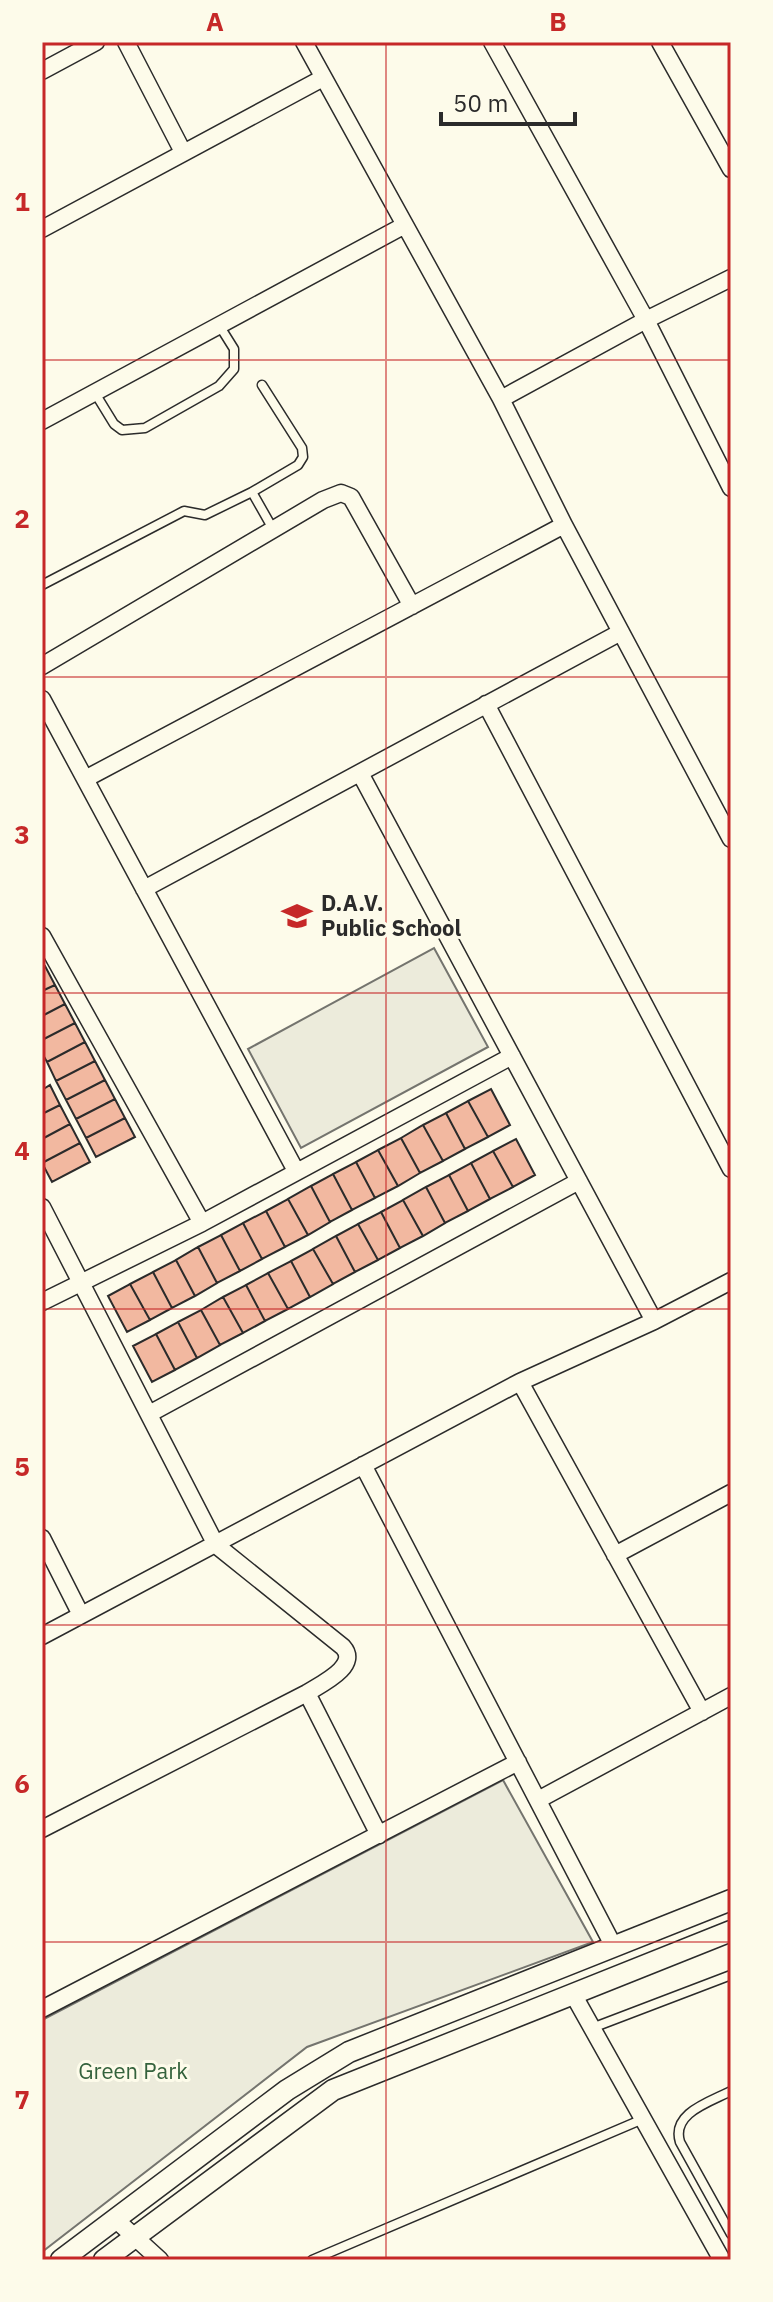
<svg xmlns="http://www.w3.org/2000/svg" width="773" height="2302" font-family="'IBM Plex Sans',sans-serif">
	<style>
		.green { fill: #ecebdb; stroke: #74746e; stroke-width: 2 }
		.building { fill: #f2b8a0; stroke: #2b2b2b; stroke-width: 2 }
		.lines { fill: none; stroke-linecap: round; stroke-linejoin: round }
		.service-casing { stroke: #2b2b2b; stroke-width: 11 }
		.minor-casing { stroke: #2b2b2b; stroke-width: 19 }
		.tertiary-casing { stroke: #2b2b2b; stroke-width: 23 }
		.service { stroke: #fdfbea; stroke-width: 8 }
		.minor { stroke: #fdfbea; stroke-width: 16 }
		.tertiary { stroke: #fdfbea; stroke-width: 20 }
		.grid { fill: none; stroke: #c62828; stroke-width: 2; stroke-opacity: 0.55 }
		.labels { text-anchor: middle; stroke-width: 6; stroke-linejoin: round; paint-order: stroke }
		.poi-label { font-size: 22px; font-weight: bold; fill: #2b2b2b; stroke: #fdfbea; text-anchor: start }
		.park-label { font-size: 22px; fill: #34623c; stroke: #fdfbea }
		.neatline { fill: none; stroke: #c62828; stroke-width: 3 }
		.grid-label { font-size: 26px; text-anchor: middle; font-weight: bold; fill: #c62828 }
	</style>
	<rect width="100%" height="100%" fill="#fdfbea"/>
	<path class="green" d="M 434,948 L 488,1047 L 301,1148 L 248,1049 Z
		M 503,1780 L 593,1942 L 307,2047 L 42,2252 L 42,2020 Z"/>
	<path class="building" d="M 45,966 L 55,985 L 42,991 L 42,967 Z
		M 55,985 L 65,1004 L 42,1016 L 42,991 Z
		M 65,1004 L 75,1023 L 42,1040 L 42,1016 Z
		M 75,1023 L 85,1042 L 47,1062 L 42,1053 L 42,1040 Z
		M 85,1042 L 95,1061 L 56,1081 L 47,1062 Z
		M 95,1061 L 105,1080 L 66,1100 L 56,1081 Z
		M 105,1080 L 115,1099 L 76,1119 L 66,1100 Z
		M 50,1085 L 60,1105 L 42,1114 L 42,1090 Z
		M 491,1089 L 510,1125 L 488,1137 L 468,1101 Z
		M 115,1099 L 125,1118 L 86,1138 L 76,1119 Z
		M 468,1101 L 488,1137 L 465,1149 L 446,1113 Z
		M 60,1105 L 70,1124 L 42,1139 L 42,1114 Z
		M 446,1113 L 465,1149 L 443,1161 L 423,1125 Z
		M 125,1118 L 135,1137 L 96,1157 L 86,1138 Z
		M 70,1124 L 80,1143 L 42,1163 L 42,1139 Z
		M 423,1125 L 443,1161 L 420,1173 L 401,1138 Z
		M 401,1138 L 420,1173 L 398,1186 L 378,1150 Z
		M 516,1139 L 535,1175 L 513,1187 L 493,1151 Z
		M 80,1143 L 90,1162 L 52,1182 L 42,1163 Z
		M 378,1150 L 398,1186 L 375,1198 L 356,1162 Z
		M 493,1151 L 513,1187 L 490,1199 L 471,1163 Z
		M 356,1162 L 375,1198 L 352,1210 L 333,1174 Z
		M 471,1163 L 490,1199 L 468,1211 L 449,1175 Z
		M 333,1174 L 352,1210 L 330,1222 L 311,1186 Z
		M 449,1175 L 468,1211 L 445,1223 L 426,1187 Z
		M 311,1186 L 330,1222 L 308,1235 L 288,1199 Z
		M 426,1187 L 445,1223 L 423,1236 L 403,1200 Z
		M 288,1199 L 308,1235 L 285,1247 L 266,1211 Z
		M 403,1200 L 423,1236 L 400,1248 L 381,1212 Z
		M 266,1211 L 285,1247 L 262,1259 L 243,1223 Z
		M 381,1212 L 400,1248 L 378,1260 L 358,1224 Z
		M 243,1223 L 262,1259 L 240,1271 L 221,1235 Z
		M 358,1224 L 378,1260 L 355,1272 L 336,1236 Z
		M 221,1235 L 240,1271 L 217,1283 L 198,1247 Z
		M 336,1236 L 355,1272 L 333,1284 L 313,1249 Z
		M 198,1247 L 217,1283 L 195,1296 L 176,1260 Z
		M 313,1249 L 333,1284 L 310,1297 L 291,1261 Z
		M 176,1260 L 195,1296 L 172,1308 L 153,1272 Z
		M 291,1261 L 310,1297 L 288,1309 L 268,1273 Z
		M 153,1272 L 172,1308 L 150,1320 L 130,1284 Z
		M 268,1273 L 288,1309 L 265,1321 L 246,1285 Z
		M 130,1284 L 150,1320 L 127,1332 L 108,1296 Z
		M 246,1285 L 265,1321 L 243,1333 L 223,1297 Z
		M 223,1297 L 243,1333 L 220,1345 L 201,1310 Z
		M 201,1310 L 220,1345 L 197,1358 L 178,1322 Z
		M 178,1322 L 197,1358 L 175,1370 L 156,1334 Z
		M 156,1334 L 175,1370 L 152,1382 L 133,1346 Z"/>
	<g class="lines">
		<g class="service-casing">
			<path id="service" d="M 95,393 L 114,424 L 122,430 L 145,428 L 219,386 L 234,369 L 234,349 L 219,325
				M 252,492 L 298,465 L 303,457 L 302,448 L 262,385
				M 42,585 L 184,511 L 205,515 L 252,492 L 273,529
				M 592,2028 L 731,1975
				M 731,2091 C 710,2102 671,2113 680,2142 L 731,2234
				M 312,2260 L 643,2119"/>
		</g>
		<g class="minor-casing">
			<path id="minor" d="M 126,42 L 183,152
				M 304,42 L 501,399 L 564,525 L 731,839
				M 492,42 L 646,320 L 731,488
				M 660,42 L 731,169
				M 42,71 L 96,42
				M 42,229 L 323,78
				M 501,399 L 646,320 L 731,278
				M 42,421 L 405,225
				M 42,666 L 323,500 L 341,493 L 351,497 L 412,606
				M 42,699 L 296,1171
				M 486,704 L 731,1169
				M 360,773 L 654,1321
				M 85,779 L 564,525
				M 144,889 L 621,632
				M 42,936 L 202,1223
				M 42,1207 L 216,1545 L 343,1647 C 360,1666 321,1684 307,1693 L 42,1829
				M 42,1302 L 202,1223 L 512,1056
				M 520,1382 L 702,1712
				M 149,1414 L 579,1181
				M 363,1465 L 614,1947
				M 42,1538 L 81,1615
				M 615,1555 L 731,1493
				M 42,1636 L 520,1382 L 654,1321 L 731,1281
				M 307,1693 L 379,1835
				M 538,1800 L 731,1696
				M 573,1994 L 722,2260
				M 42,2009 L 518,1762
				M 115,2219 L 160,2260"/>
		</g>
		<g class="tertiary-casing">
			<path id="tertiary" d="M 61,2260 L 287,2090 L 349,2052 L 731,1900
				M 104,2260 L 333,2090 L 731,1931"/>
		</g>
		<use href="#service" class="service"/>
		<use href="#minor" class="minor"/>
		<use href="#tertiary" class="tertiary"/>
	</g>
	<path class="grid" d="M 386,42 L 386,2260M 42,360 L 731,360M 42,677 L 731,677M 42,993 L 731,993M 42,1309 L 731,1309M 42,1625 L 731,1625M 42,1942 L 731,1942"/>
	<defs>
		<g id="school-bare" transform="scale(2.4)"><path d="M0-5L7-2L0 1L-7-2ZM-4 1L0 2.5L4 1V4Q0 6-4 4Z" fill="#c62828" stroke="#fdfbea" stroke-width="2.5" paint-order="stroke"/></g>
	</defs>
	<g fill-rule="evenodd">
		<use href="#school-bare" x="297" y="916"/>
	</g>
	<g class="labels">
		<g class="poi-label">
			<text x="321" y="911">D.A.V.<tspan x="321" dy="25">Public School</tspan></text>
		</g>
		<g class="park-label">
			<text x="133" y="2079">Green Park</text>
		</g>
	</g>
	<rect width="773" height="2302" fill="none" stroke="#fdfbea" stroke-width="88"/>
	<path d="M441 112v12h134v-12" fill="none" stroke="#2b2b2b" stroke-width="4"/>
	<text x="453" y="112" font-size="24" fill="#2b2b2b" stroke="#fdfbea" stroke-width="6" paint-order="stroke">50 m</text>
	<rect x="44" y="44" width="685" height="2214" class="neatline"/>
	<g class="grid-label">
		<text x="215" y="31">A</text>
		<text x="558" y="31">B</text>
		<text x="22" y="211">1</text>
		<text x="22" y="528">2</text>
		<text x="22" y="844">3</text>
		<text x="22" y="1160">4</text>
		<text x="22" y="1476">5</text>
		<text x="22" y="1793">6</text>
		<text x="22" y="2109">7</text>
	</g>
</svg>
